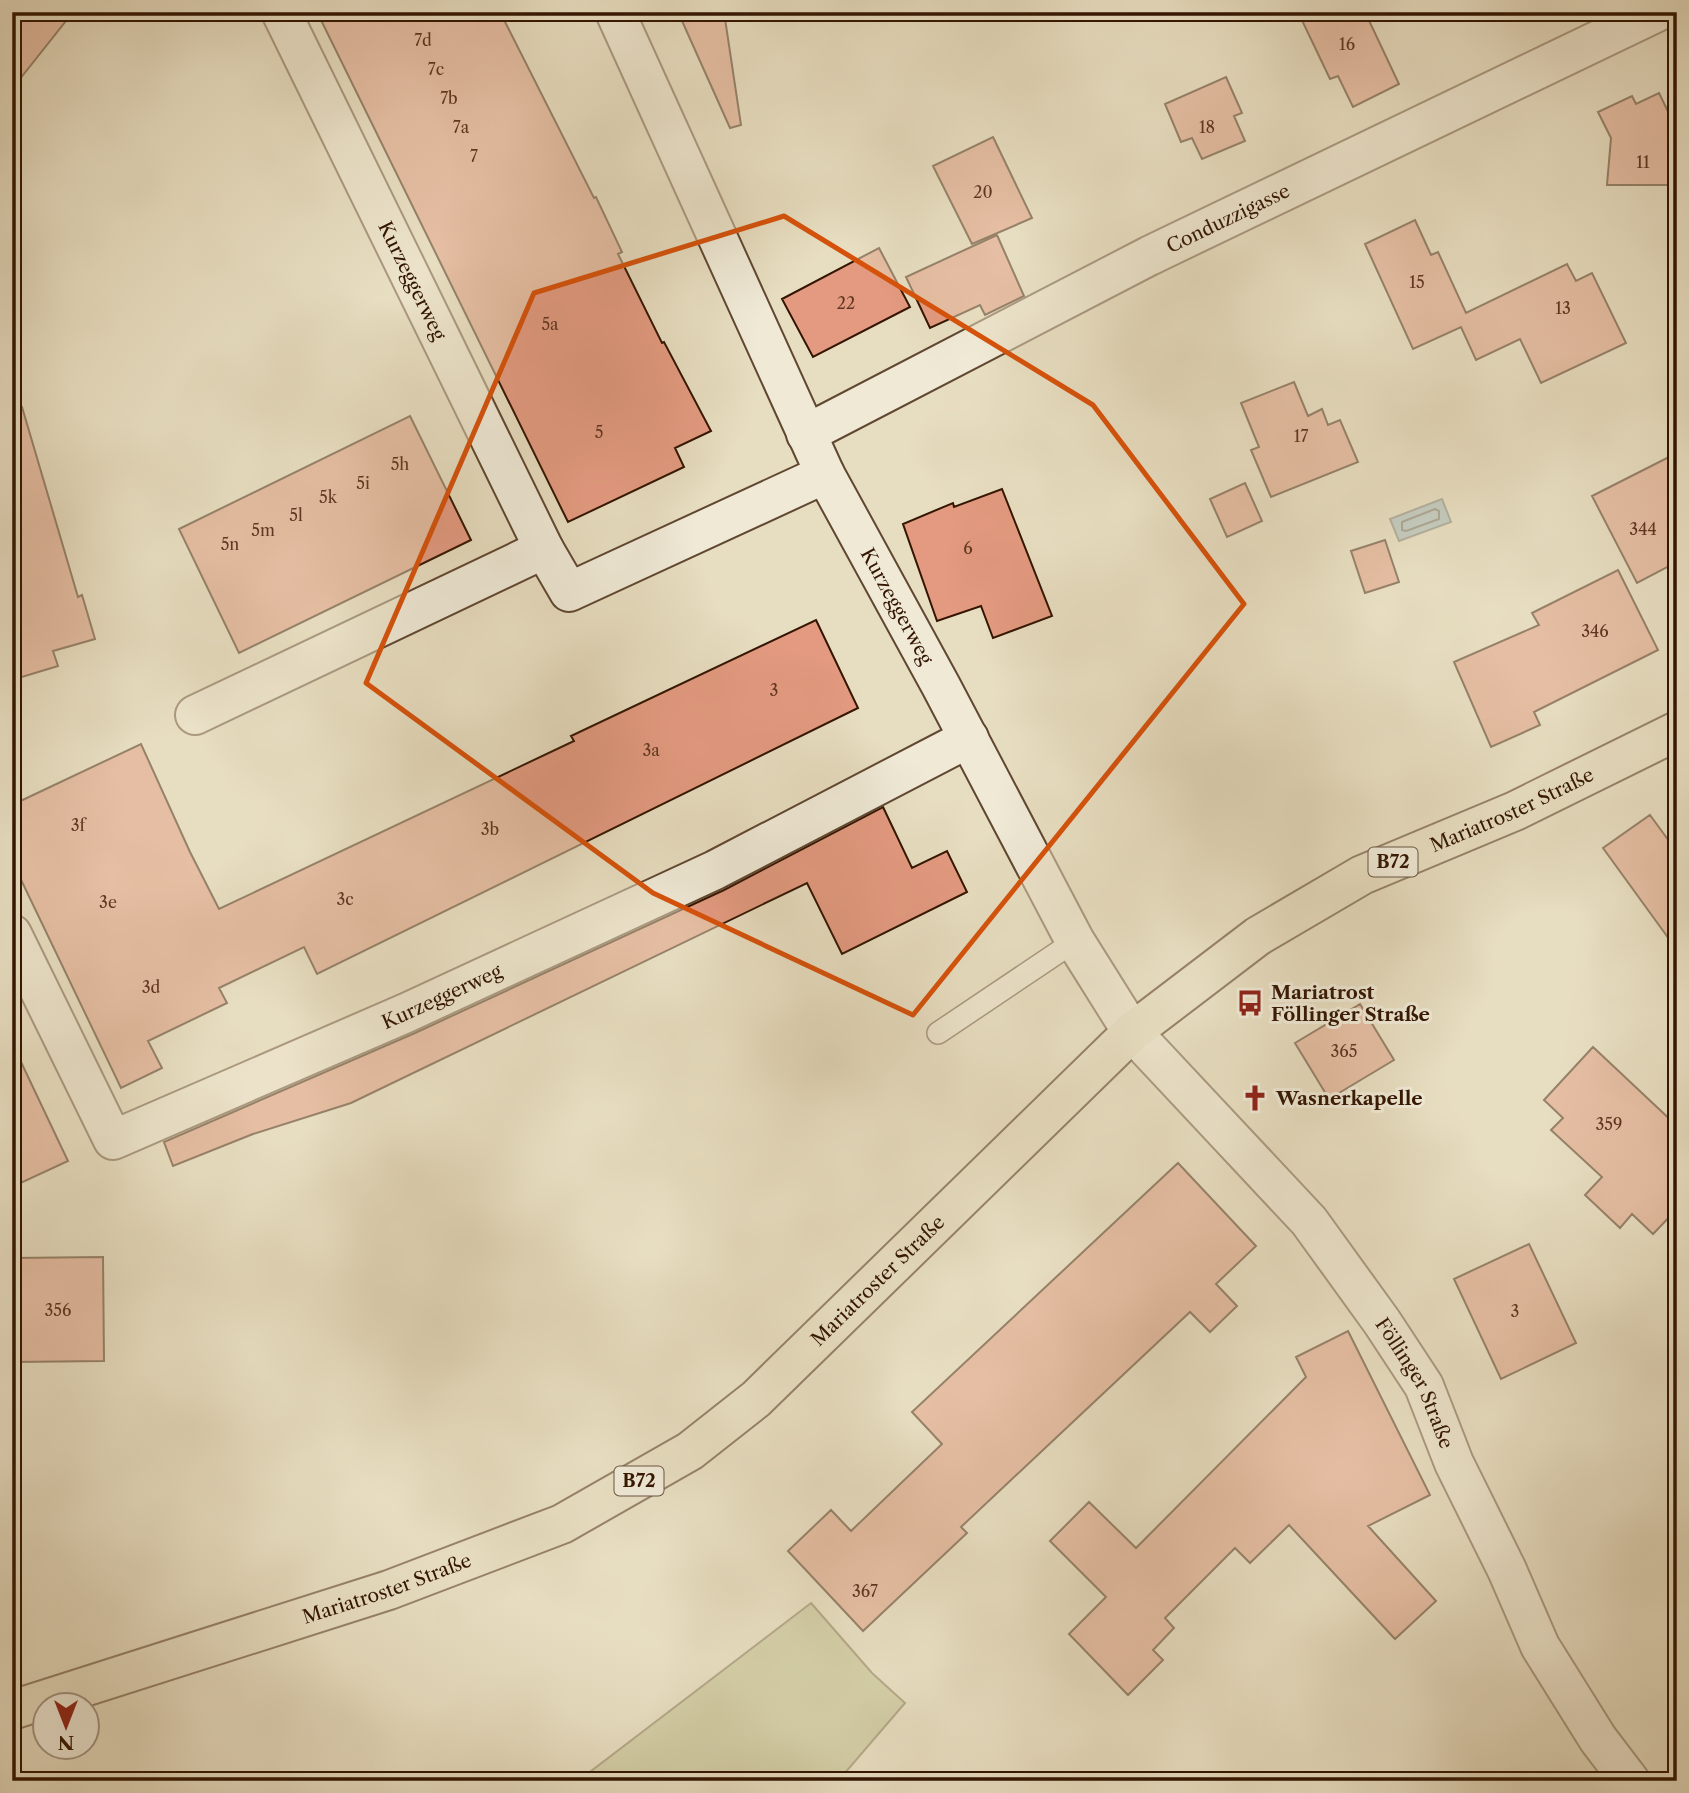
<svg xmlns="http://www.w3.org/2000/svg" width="1689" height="1793" font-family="'Libre Caslon Text',serif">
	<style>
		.green { fill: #bdbf8d; stroke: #786a47; stroke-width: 2 }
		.water { fill: #9cb9be; stroke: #727772; stroke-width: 2 }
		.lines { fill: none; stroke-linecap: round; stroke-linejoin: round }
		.shore { stroke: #686760; stroke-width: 2 }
		.building { fill: #e39a80; stroke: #331501; stroke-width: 2 }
		.service-casing { stroke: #604731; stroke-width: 24 }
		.minor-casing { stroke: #604731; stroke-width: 42 }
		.primary-casing { stroke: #331501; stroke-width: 42 }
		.service { stroke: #efe9d6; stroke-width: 21 }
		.minor { stroke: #efe9d6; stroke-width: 38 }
		.primary { stroke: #e7ddc0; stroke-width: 38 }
		.marked { fill: none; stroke: #d6520b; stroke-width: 5; stroke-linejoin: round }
		.labels { text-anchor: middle; stroke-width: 6; stroke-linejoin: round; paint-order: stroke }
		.number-label { font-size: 16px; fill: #5f3621 }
		.shield { fill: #efe9d6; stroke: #6b5541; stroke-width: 2 }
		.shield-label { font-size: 18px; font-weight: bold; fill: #331501 }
		.street-label { font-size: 19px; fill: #331501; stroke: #efe9d6 }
		.poi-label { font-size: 19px; font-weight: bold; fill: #331501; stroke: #efe9d6; text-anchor: start }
	</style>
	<rect width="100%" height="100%" fill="#e7ddc0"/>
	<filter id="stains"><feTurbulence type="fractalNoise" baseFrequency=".00286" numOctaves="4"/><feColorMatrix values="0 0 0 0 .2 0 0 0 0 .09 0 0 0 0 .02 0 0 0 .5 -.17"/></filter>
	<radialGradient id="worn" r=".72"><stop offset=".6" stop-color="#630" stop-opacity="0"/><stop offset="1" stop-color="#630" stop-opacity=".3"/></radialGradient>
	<path class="green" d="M 811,1603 L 872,1673 L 905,1703 L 838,1781 L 578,1781 Z"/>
	<path class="water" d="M 1442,499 L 1451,522 L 1399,541 L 1390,519 Z"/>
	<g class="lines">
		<path class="shore" d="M 1435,509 L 1439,511 L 1439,519 L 1406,531 L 1402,530 L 1402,522 Z"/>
	</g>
	<path class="building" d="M 12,12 L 73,12 L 12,89 Z
		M 317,12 L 500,12 L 594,198 L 596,197 L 622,252 L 618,254 L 662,343 L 664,342 L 711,431 L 675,448 L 684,467 L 568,522 Z
		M 678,12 L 724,12 L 741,125 L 730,128 Z
		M 1298,12 L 1365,12 L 1399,84 L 1353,107 L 1338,76 L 1330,79 Z
		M 1226,77 L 1242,113 L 1234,116 L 1245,141 L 1202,159 L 1192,138 L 1181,142 L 1165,104 Z
		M 1659,93 L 1677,130 L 1677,185 L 1607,185 L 1611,138 L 1598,112 L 1632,96 L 1636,104 Z
		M 993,137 L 1032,218 L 972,244 L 933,166 Z
		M 1415,220 L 1431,255 L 1438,252 L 1466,313 L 1567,264 L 1576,281 L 1592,273 L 1626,343 L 1541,383 L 1520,339 L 1476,360 L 1461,327 L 1413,349 L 1365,244 Z
		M 997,235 L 1024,296 L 985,315 L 980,305 L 930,328 L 906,277 Z
		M 879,248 L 910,307 L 813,357 L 782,299 Z
		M 1294,382 L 1308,416 L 1322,409 L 1328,425 L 1340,420 L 1358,462 L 1271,497 L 1251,450 L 1259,447 L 1241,403 Z
		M 22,407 L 78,597 L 82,595 L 95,639 L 53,651 L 58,666 L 12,680 L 12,408 Z
		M 410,416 L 471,540 L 239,653 L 179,529 Z
		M 1677,453 L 1677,562 L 1637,583 L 1592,496 Z
		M 1245,483 L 1262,521 L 1227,537 L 1210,499 Z
		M 1002,489 L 1052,616 L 993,638 L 981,606 L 937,621 L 903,524 L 953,503 L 954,507 Z
		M 1385,540 L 1399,582 L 1365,593 L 1351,551 Z
		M 1618,570 L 1658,650 L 1534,712 L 1540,725 L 1491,747 L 1454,662 L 1539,625 L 1532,613 Z
		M 816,620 L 858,708 L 317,974 L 304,947 L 219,988 L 227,1003 L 148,1041 L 162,1068 L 121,1088 L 12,861 L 12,805 L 141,744 L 190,852 L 219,909 L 574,741 L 571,736 Z
		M 883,807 L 912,868 L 947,851 L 967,892 L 842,954 L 807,883 L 351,1103 L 253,1134 L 173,1166 L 164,1142 L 415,1033 L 724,890 Z
		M 1650,815 L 1677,852 L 1677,950 L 1603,848 Z
		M 1360,1004 L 1394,1060 L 1329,1099 L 1295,1043 Z
		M 12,1043 L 68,1161 L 12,1187 Z
		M 1593,1047 L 1677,1126 L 1677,1209 L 1653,1234 L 1632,1214 L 1620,1228 L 1585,1195 L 1602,1177 L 1551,1130 L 1563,1118 L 1544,1100 Z
		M 1178,1163 L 1256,1246 L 1216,1284 L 1237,1306 L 1210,1332 L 1190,1312 L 961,1527 L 967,1533 L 863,1631 L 788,1551 L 831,1510 L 851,1531 L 942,1444 L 912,1412 Z
		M 1529,1244 L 1576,1343 L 1501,1379 L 1454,1279 Z
		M 103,1257 L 104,1361 L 12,1362 L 12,1258 Z
		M 1348,1331 L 1430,1495 L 1368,1526 L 1436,1601 L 1395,1639 L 1289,1525 L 1250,1563 L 1235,1548 L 1165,1618 L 1174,1628 L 1153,1650 L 1163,1660 L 1128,1695 L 1069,1634 L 1106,1597 L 1050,1541 L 1089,1502 L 1136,1548 L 1306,1377 L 1296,1357 Z"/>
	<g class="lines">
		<g class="service-casing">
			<path id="service" d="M 938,1033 L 1075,941"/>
		</g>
		<g class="minor-casing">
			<g id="minor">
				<path id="s1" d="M 281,12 L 544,549 L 569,592 L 825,474"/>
				<path id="s2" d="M 615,12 L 825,474 L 941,686 L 1075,941 L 1132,1032 L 1309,1221 L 1382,1322 L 1424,1386 L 1454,1463 L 1507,1570 L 1540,1646 L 1598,1739 L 1630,1781"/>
				<path id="s3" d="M 806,434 L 1149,256 L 1657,12"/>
				<path d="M 195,715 L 544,549"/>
				<path id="s4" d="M 12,934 L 113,1140 L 406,1013 L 715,870 L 969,738"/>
			</g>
		</g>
		<g class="primary-casing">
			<g id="primary">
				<path id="s5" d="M 12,1710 L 389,1590 L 562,1524 L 690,1451 L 756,1399 L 1132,1032 L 1258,936 L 1362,875 L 1515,811 L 1677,731"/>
			</g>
		</g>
		<use href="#service" class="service"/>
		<use href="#minor" class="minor"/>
		<use href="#primary" class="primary"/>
	</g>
	<path d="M0 0H1689V1793H0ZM 784,216 L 1093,405 L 1244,604 L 913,1015 L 653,893 L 366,683 L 534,293 Z" fill="#e7ddc0" fill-opacity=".55" fill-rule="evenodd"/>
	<path class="marked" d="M 784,216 L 1093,405 L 1244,604 L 913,1015 L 653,893 L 366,683 L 534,293 Z"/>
	<defs>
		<g id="bus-bare" transform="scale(2.1)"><path d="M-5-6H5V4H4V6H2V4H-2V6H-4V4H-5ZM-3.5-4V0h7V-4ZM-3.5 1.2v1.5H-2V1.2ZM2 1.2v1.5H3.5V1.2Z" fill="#8f2418" stroke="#efe9d6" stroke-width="2.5" paint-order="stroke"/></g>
		<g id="church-bare" transform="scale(2.1)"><path d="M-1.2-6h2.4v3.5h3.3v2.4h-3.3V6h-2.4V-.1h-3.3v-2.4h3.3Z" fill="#8f2418" stroke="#efe9d6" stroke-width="2.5" paint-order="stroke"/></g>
	</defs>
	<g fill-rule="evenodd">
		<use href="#bus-bare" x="1250" y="1003"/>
		<use href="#church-bare" x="1255" y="1098"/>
	</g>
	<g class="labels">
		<g class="number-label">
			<text x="423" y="46">7d</text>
			<text x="1347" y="50">16</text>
			<text x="436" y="75">7c</text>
			<text x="449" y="104">7b</text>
			<text x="461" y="133">7a</text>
			<text x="1207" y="133">18</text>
			<text x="474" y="162">7</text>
			<text x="1643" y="168">11</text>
			<text x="983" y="198">20</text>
			<text x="1417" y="288">15</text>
			<text x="846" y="309">22</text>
			<text x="1563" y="314">13</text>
			<text x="550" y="330">5a</text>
			<text x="599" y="438">5</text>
			<text x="1301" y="442">17</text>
			<text x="400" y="470">5h</text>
			<text x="363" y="489">5i</text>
			<text x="328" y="503">5k</text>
			<text x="296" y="521">5l</text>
			<text x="1643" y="535">344</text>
			<text x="263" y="536">5m</text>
			<text x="230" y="550">5n</text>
			<text x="968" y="554">6</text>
			<text x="1595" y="637">346</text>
			<text x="774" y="696">3</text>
			<text x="651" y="756">3a</text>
			<text x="78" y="831">3f</text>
			<text x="490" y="835">3b</text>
			<text x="345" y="905">3c</text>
			<text x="108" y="908">3e</text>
			<text x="151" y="993">3d</text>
			<text x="1344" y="1057">365</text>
			<text x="1609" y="1130">359</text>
			<text x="58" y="1316">356</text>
			<text x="1515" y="1317">3</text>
			<text x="865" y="1597">367</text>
		</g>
		<g class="shield">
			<rect x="1368.5" y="847.5" width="49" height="29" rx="5"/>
			<rect x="614.5" y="1466.5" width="49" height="29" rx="5"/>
		</g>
		<g class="shield-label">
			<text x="1393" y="868">B72</text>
			<text x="639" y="1487">B72</text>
		</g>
		<g class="street-label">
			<text dy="7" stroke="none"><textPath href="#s3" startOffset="474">Conduzzigasse</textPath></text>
			<text dy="7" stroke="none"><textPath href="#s1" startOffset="299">Kurzeggerweg</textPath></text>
			<text dy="7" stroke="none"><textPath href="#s2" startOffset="658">Kurzeggerweg</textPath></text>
			<text dy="7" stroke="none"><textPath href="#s5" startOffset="1780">Mariatroster Straße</textPath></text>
			<text dy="7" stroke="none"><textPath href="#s4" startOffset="588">Kurzeggerweg</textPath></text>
			<text dy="7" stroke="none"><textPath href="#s5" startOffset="982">Mariatroster Straße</textPath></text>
			<text dy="7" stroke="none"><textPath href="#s2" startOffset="1598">Föllinger Straße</textPath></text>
			<text dy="7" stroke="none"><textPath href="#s5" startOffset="394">Mariatroster Straße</textPath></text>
		</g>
		<g class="poi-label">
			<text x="1271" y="999">Mariatrost<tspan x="1271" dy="22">Föllinger Straße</tspan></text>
			<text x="1276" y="1105">Wasnerkapelle</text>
		</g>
	</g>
	<rect width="1689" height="1793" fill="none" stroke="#e7ddc0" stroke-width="42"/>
	<rect x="14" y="14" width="1661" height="1765" fill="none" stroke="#331501" stroke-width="3.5"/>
	<rect x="21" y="21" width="1647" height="1751" fill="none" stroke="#331501" stroke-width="2"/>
	<g transform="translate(66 1726) rotate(180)"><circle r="33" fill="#efe9d6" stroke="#a49481" stroke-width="2"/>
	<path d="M0-5L12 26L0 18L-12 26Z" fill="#8f2418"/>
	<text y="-10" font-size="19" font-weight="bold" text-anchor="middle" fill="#331501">N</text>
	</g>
	<rect width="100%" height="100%" filter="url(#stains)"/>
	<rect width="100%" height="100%" fill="url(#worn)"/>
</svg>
